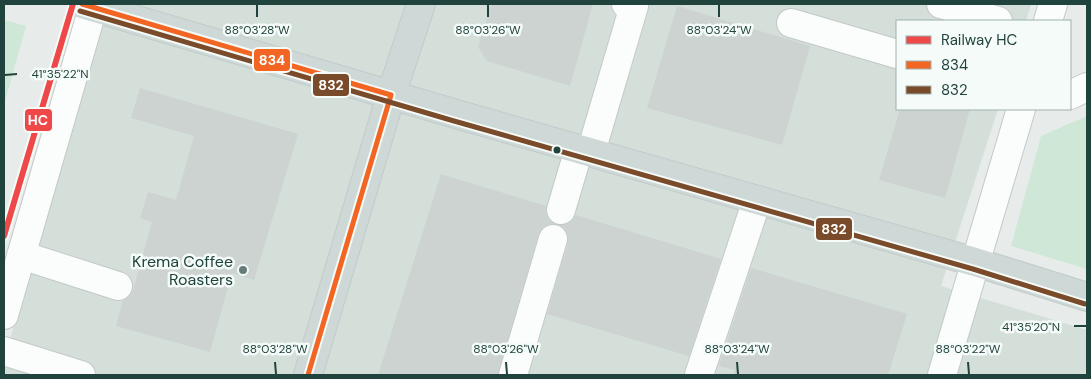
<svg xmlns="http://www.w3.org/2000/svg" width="1091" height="379" font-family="'DM Sans',sans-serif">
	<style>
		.built { fill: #d4dfda }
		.green { fill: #cee7d7 }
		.building { fill: #ccd3d1 }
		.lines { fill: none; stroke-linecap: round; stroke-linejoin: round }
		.minor-casing { stroke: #c3c9c7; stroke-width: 30 }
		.major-casing { stroke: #c1cbca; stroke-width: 30 }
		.minor { stroke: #fbfcfc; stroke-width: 28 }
		.major { stroke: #ced8d6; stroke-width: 28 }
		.bus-1-casing { stroke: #f5fbf8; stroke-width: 9 }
		.bus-2-casing { stroke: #f5fbf8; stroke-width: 9 }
		.bus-1 { stroke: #f26522; stroke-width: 5 }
		.bus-2 { stroke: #7a4b2a; stroke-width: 5 }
		.rail-1-casing { stroke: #f5fbf8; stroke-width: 10 }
		.rail-1 { stroke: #ee4848; stroke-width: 6 }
		.ticks { fill: none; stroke: #20433d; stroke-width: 2 }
		.bus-dot { fill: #20433d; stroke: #f5fbf8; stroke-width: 2 }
		.poi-dot { fill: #667e7a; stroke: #f5fbf8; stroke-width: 2 }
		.labels { text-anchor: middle; stroke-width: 5; stroke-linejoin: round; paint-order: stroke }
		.poi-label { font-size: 16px; fill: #20433d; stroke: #f5fbf8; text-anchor: end }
		.ticks-label { font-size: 12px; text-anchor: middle; fill: #20433d; stroke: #f5fbf8; stroke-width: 5; stroke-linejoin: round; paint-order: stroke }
		.line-badge { stroke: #f5fbf8; stroke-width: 2 }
		.badge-label { font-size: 14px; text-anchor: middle; font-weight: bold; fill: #fff }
	</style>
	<rect width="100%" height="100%" fill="#e7ecea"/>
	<path class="built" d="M 103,4 L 1031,4 L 1026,21 L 897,21 L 897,109 L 998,109 L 941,286 L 1087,330 L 1087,375 L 4,375 L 4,361 Z"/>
	<path class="green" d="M 4,20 L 26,26 L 4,105 Z
		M 1087,116 L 1087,269 L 1011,246 L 1041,136 Z"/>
	<path class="building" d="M 491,4 L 593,4 L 570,86 L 487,61 L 478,47 Z
		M 677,6 L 810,46 L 782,145 L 647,108 Z
		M 140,88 L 298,134 L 254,280 L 232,273 L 210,352 L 116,326 L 123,300 L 129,297 L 133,291 L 152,222 L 140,218 L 148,192 L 176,200 L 194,136 L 131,118 Z
		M 900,109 L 970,109 L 945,198 L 879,180 Z
		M 441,174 L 546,206 L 546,214 L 549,220 L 555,224 L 549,224 L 543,227 L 538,235 L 498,375 L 378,375 Z
		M 576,215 L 721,259 L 689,356 L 547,314 L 568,243 L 568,235 L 565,229 L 559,225 L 565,225 L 571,222 Z
		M 751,268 L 907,314 L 888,375 L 733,375 L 735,370 L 719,366 Z"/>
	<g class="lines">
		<g class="minor-casing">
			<path id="minor" d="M 941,4 L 998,21
				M 1048,21 L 1053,4
				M 791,23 L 897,54
				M 1070,95 L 1087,87
				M 591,152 L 634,6 L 626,4
				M 561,210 L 579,149
				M 21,255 L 118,286
				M 4,315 L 94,4
				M 4,351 L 81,375
				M 513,375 L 553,239
				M 699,375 L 757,200
				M 942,375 L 1021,109"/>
		</g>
		<g class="major-casing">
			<path id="major" d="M 82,4 L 456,114 L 975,262 L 1087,297
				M 308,375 L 391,95 L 421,4"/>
		</g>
		<use href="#minor" class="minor"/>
		<use href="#major" class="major"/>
		<g class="bus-1-casing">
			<path id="bus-1" d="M 82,4 L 391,95
				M 308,375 L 391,95"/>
		</g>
		<g class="bus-2-casing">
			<path id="bus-2" d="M 80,11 L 454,121 L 973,269 L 1085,304"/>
		</g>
		<use href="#bus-1" class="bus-1"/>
		<use href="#bus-2" class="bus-2"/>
		<g class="rail-1-casing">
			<path id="rail-1" d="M 4,236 L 73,4"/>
		</g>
		<use href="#rail-1" class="rail-1"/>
	</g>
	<path class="ticks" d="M 257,5 L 257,17M 488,5 L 488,17M 719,5 L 719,17M 5,75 L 17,74M 1074,326 L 1086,326M 275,362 L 276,374M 506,362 L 507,374M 737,362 L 738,374M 968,362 L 969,374"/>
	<circle class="bus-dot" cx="557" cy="150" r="4.5"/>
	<circle class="poi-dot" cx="243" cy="270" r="5"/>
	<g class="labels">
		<g class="poi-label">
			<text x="233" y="267">Krema Coffee<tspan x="233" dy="18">Roasters</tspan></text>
		</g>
	</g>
	<g class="ticks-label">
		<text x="257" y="34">88°03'28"W</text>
		<text x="488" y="34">88°03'26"W</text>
		<text x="719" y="34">88°03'24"W</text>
		<text x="60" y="78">41°35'22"N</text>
		<text x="1031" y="331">41°35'20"N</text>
		<text x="275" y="353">88°03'28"W</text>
		<text x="506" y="353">88°03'26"W</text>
		<text x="737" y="353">88°03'24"W</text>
		<text x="968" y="353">88°03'22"W</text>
	</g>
	<g class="line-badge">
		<rect x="253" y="48" width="38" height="24" rx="5" fill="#f26522"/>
		<rect x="312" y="73" width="38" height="24" rx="5" fill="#7a4b2a"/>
		<rect x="24" y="108" width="29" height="24" rx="5" fill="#ee4848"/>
		<rect x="815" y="217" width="38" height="24" rx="5" fill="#7a4b2a"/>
	</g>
	<g class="badge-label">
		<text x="272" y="65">834</text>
		<text x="331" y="90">832</text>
		<text x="38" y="125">HC</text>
		<text x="834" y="234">832</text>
	</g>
	<rect width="1091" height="379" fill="none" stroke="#20433d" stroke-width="10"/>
	<rect x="896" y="20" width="175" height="90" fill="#f5fbf8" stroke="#a0b1ad"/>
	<rect x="906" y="36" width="25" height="8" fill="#ee4848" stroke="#a0b1ad"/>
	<text x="941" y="45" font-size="15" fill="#20433d">Railway HC</text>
	<rect x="906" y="61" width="25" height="8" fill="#f26522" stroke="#a0b1ad"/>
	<text x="941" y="70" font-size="15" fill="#20433d">834</text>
	<rect x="906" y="86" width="25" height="8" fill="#7a4b2a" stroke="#a0b1ad"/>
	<text x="941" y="95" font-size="15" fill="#20433d">832</text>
</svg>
